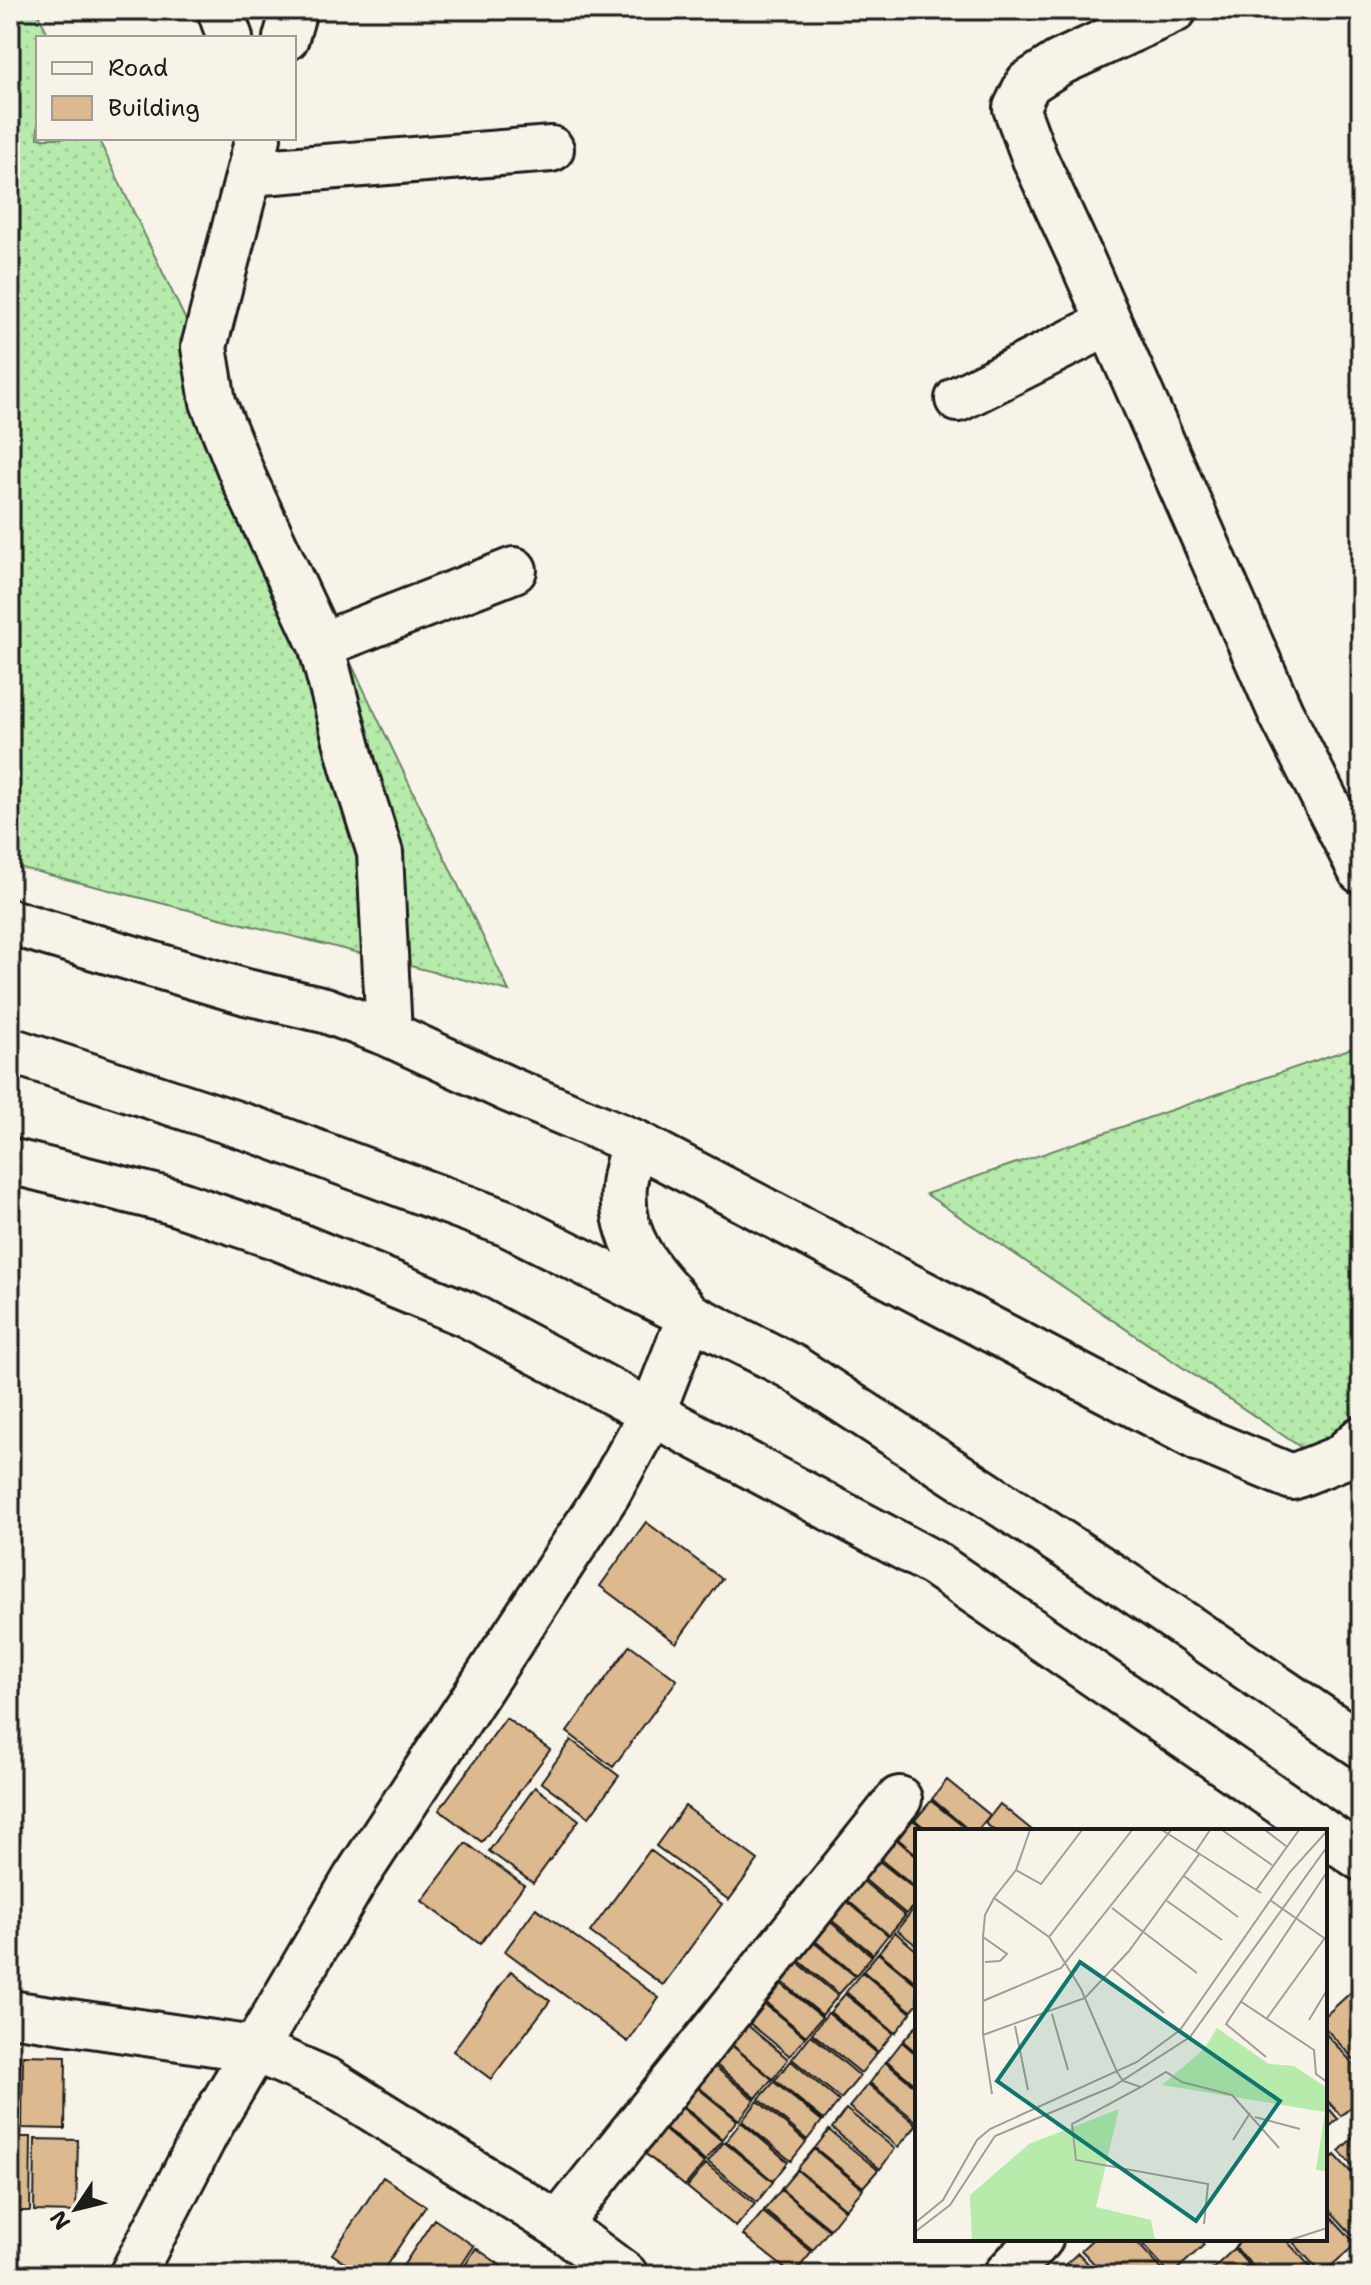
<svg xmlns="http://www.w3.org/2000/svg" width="1371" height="2285" font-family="'Shantell Sans',sans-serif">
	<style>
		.grass { fill: url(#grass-dots); stroke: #698464; stroke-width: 2 }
		.building { fill: #dcb98e; stroke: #1c1c1c; stroke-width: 2 }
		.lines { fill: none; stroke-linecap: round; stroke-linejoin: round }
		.minor-casing { stroke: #1c1c1c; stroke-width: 50 }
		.minor { stroke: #f7f3e8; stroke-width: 44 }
		.inset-road { fill: none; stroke: #9f9d96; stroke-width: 2 }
		.view { fill: #0f766e; fill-opacity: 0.15; stroke: #0f766e; stroke-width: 4 }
		.inset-edge { fill: none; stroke: #1c1c1c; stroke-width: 4 }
	</style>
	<defs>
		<pattern id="grass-dots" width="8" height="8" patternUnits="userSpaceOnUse" patternTransform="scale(2)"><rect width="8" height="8" fill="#b6ebac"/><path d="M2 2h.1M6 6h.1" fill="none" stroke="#9cc993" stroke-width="1.8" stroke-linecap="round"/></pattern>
	</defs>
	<rect width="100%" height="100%" fill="#f7f3e8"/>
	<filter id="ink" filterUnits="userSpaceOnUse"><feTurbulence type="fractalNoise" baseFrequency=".0125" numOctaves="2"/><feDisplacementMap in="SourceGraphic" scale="16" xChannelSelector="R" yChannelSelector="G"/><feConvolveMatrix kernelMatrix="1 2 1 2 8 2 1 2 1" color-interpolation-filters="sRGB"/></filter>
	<g filter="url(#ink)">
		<path class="grass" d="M 10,10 L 36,10 L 50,38 L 38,38 L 38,138 L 98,138 L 509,991 L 10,865 Z
			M 1361,1045 L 1361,1488 L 926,1194 Z"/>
		<path class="building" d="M 646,1522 L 722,1579 L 676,1643 L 600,1586 Z
			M 630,1645 L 677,1680 L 613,1767 L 567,1732 Z
			M 506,1718 L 550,1750 L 482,1842 L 439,1810 Z
			M 571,1740 L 619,1776 L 589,1817 L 541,1782 Z
			M 947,1780 L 990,1815 L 977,1831 L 970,1831 L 932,1799 Z
			M 535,1787 L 579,1820 L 533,1883 L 489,1851 Z
			M 931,1801 L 969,1831 L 929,1831 L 915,1820 Z
			M 1000,1804 L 1033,1831 L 995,1831 L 985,1823 Z
			M 685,1806 L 758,1860 L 729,1900 L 656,1846 Z
			M 913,1820 L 926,1831 L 917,1831 L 917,1855 L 898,1839 Z
			M 896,1839 L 917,1857 L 917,1889 L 880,1859 Z
			M 466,1843 L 524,1885 L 480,1944 L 422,1901 Z
			M 650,1850 L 722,1904 L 663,1985 L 590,1932 Z
			M 879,1861 L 917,1891 L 917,1902 L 906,1914 L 864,1879 Z
			M 863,1881 L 905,1916 L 889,1935 L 847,1900 Z
			M 845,1900 L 888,1935 L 873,1954 L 830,1919 Z
			M 916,1906 L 917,1907 L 917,1946 L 897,1930 Z
			M 536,1908 L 659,1998 L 628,2042 L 505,1951 Z
			M 829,1921 L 872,1956 L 856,1975 L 814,1940 Z
			M 895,1932 L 917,1951 L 917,1983 L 879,1952 Z
			M 812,1941 L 855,1976 L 839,1994 L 797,1959 Z
			M 878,1953 L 917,1985 L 917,2004 L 911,2011 L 863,1971 Z
			M 796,1961 L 838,1996 L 822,2015 L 780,1980 Z
			M 511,1971 L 550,2001 L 491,2079 L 453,2051 Z
			M 862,1972 L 911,2013 L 895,2033 L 846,1992 Z
			M 779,1982 L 822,2017 L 806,2036 L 764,2001 Z
			M 1360,1984 L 1361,1985 L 1361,2067 L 1325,2028 L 1325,2016 Z
			M 845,1994 L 893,2033 L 878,2052 L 830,2012 Z
			M 763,2003 L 805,2037 L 790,2056 L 748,2022 Z
			M 828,2013 L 877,2053 L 861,2073 L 812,2033 Z
			M 746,2024 L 788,2059 L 773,2079 L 730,2043 Z
			M 917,2025 L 917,2053 L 903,2041 Z
			M 1325,2033 L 1361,2072 L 1361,2098 L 1341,2116 L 1325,2098 Z
			M 811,2035 L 860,2076 L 841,2099 L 792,2059 Z
			M 902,2042 L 917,2055 L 917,2086 L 887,2061 Z
			M 730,2044 L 772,2079 L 756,2098 L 714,2063 Z
			M 10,2055 L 20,2055 L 18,2128 L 10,2127 Z
			M 23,2055 L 66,2056 L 65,2129 L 22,2128 Z
			M 707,2060 L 755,2100 L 739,2120 L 690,2080 Z
			M 791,2061 L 839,2101 L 824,2120 L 775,2080 Z
			M 885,2062 L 917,2088 L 917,2122 L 870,2083 Z
			M 689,2081 L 737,2120 L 722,2139 L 675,2099 Z
			M 774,2082 L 822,2121 L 807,2140 L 759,2099 Z
			M 868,2084 L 917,2125 L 898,2147 L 849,2107 Z
			M 673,2100 L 722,2141 L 705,2161 L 657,2121 Z
			M 758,2101 L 806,2142 L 791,2161 L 742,2121 Z
			M 1325,2104 L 1338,2119 L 1325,2131 Z
			M 846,2109 L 895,2149 L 880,2169 L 832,2128 Z
			M 655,2122 L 704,2163 L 685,2186 L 636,2146 Z
			M 741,2122 L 788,2162 L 773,2181 L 726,2141 Z
			M 829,2130 L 878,2170 L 863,2187 L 815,2148 Z
			M 1361,2130 L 1361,2175 L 1339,2151 Z
			M 10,2137 L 31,2137 L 30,2211 L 10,2211 Z
			M 35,2139 L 78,2140 L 76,2212 L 34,2211 Z
			M 724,2142 L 773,2182 L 757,2202 L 708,2162 Z
			M 814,2149 L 863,2189 L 846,2209 L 797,2169 Z
			M 1335,2155 L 1361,2183 L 1361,2238 L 1358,2241 L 1325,2205 L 1325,2164 Z
			M 706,2164 L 755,2204 L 736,2227 L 687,2187 Z
			M 797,2170 L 845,2210 L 830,2229 L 781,2189 Z
			M 383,2177 L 426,2206 L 380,2275 L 363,2275 L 332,2254 Z
			M 781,2190 L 829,2230 L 813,2250 L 764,2210 Z
			M 1325,2210 L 1356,2244 L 1322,2274 L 1290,2239 L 1325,2239 Z
			M 763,2212 L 812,2252 L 793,2275 L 743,2235 Z
			M 434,2219 L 474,2246 L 455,2275 L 397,2275 Z
			M 1093,2239 L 1134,2239 L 1167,2275 L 1105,2275 L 1081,2250 Z
			M 1138,2239 L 1199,2239 L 1204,2245 L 1171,2275 Z
			M 1243,2239 L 1285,2239 L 1318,2275 L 1261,2275 L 1235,2247 Z
			M 476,2248 L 510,2272 L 508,2275 L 459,2275 Z
			M 1234,2249 L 1258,2275 L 1206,2275 Z
			M 1078,2253 L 1099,2275 L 1054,2275 Z"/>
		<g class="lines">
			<g class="minor-casing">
				<path id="minor" d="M 220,10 L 230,38
					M 1174,10 L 1059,63 L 1028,83 L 1016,108 L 1035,159 L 1080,256 L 1281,713 L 1361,871
					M 286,38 L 294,10
					M 258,138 L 204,347 L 213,402 L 244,479 L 321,645 L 353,767 L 380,853 L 389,1034
					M 250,173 L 551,149
					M 958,399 L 1109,323
					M 321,645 L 514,570
					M 10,922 L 246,992 L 325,1010 L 389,1034 L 510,1090 L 634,1142
					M 10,1050 L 258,1131 L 506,1223 L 792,1367 L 1130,1588 L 1361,1745
					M 10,1161 L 171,1201 L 277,1237 L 468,1315 L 933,1563 L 1322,1831
					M 1325,1833 L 1361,1858
					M 10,2013 L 254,2049 L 328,2081 L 558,2225 L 625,2275
					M 558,2225 L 899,1799
					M 132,2275 L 207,2131 L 355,1879 L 608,1493 L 652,1413 L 690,1316 C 655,1274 619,1245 624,1186 C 625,1171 631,1156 634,1142 L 1200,1439 L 1292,1477 L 1340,1458 L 1361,1439
					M 1006,2275 L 1040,2239"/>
			</g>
			<use href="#minor" class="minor"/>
		</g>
	</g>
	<g transform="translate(915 1829)">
		<rect width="412" height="412" fill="#f7f3e8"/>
		<path d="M 302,199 L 354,235 L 379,237 L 412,259 L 412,342 L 401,341 L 410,283 L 247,256 L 289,220 ZM 204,280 L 181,378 L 236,391 L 240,411 L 57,411 L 55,366 L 114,315 Z" fill="#b6ebac"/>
		<path class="inset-road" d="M 115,1 L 101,41 L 79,69 L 134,108 L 166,160 L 202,243 L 208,252 L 226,258 L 157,295 L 161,331 L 293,355 L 289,395M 247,1 L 346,64M 307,1 L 357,36M 350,1 L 371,17M 281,22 L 295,1M 101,41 L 126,55 L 167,1M 269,47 L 323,88M 341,61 L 384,1M 355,71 L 412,111M 252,72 L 307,111M 197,79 L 282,144M 68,108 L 92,125 L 85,132 L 70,133M 134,108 L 217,1M 197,140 L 249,184M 68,172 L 146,139 L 256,1M 325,172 L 399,221 L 401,245 L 412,253M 137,185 L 153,241M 352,189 L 412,106M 394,191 L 412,161M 100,197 L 113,261M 68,206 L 170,169 L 214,122 L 285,24M 351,228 L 311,195 L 412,43M 226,258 L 251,243 L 267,253 L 317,266 L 364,319M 77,265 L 68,206 L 68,108 L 70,86 L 79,69M 340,288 L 385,300M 318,311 L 335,284M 0,394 L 28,371 L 62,311 L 75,300 L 222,233 L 265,201 L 375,43 L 412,2M 0,403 L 35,376 L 80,307 L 197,258 L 275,208 L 412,18M 375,411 L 412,399"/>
		<path class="view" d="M 165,133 L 365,272 L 281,392 L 82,252 Z"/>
		<rect width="412" height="412" class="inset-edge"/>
	</g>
	<rect width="1371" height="2285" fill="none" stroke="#f7f3e8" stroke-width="40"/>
	<rect x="20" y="20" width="1331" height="2245" fill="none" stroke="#1c1c1c" stroke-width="3" filter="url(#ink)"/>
	<rect x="36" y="36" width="260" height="104" fill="#f7f3e8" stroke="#9f9d96" stroke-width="2"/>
	<rect x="52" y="62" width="40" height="12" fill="#f7f3e8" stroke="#9f9d96" stroke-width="2"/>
	<text x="108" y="76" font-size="24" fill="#1c1c1c">Road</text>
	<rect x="52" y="96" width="40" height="24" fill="#dcb98e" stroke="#9f9d96" stroke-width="2"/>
	<text x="108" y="116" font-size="24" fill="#1c1c1c">Building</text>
	<g transform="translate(76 2209) rotate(235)" stroke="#f7f3e8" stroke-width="6" paint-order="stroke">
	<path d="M0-6L14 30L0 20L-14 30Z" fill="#1c1c1c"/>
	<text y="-12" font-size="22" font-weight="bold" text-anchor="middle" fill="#1c1c1c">N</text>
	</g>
</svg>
